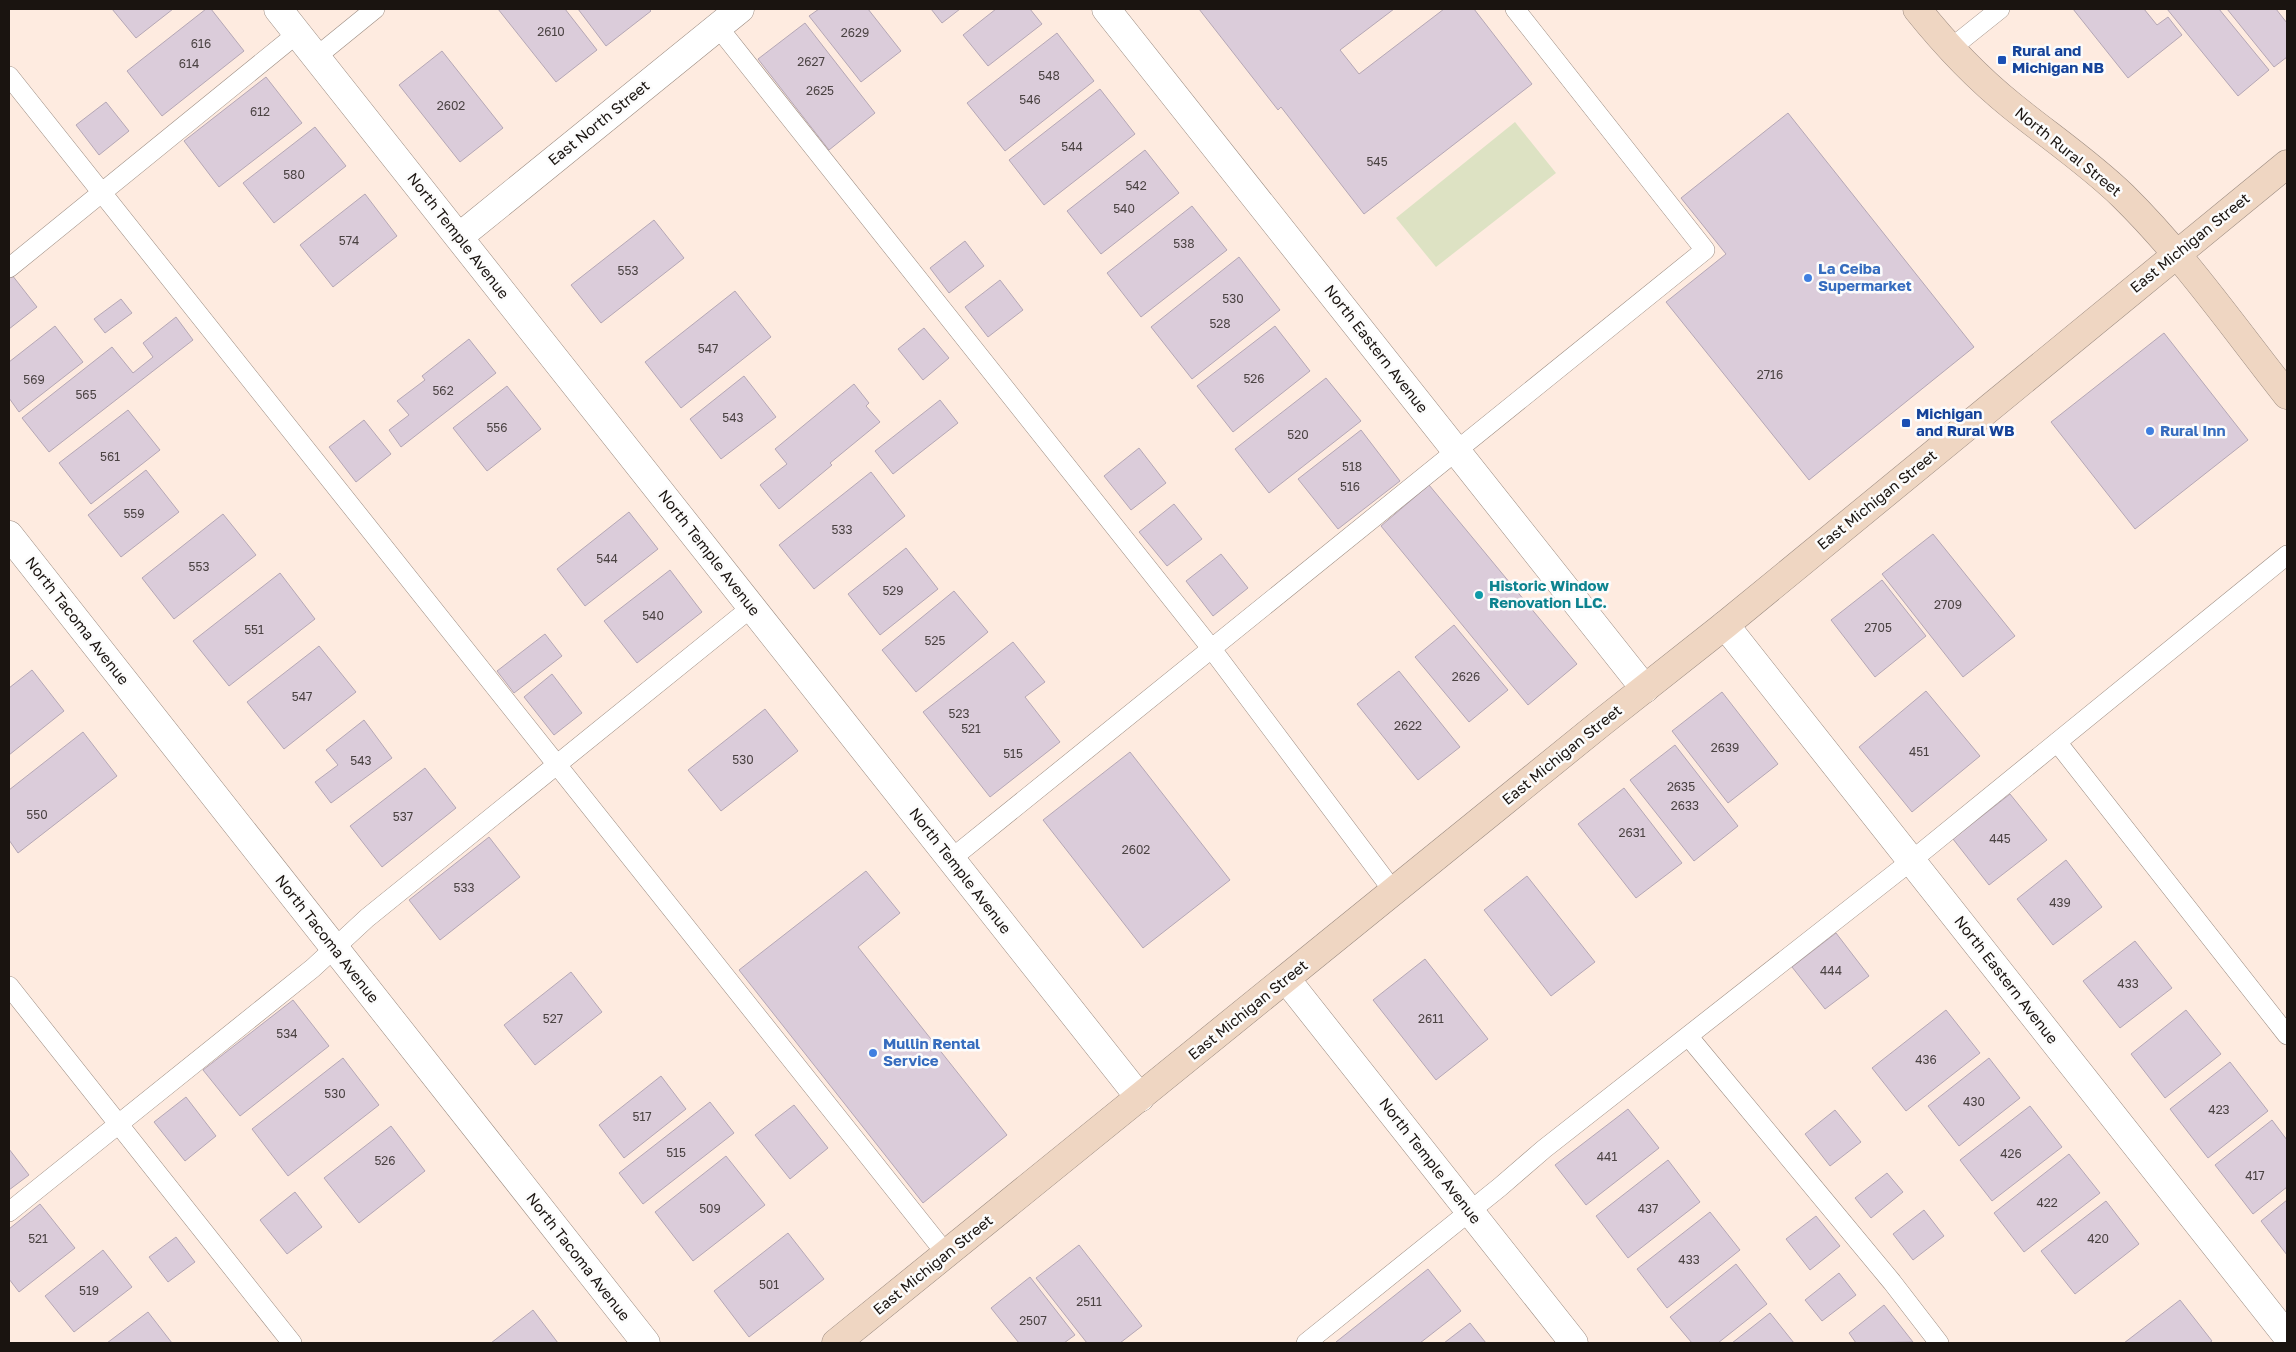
<svg xmlns="http://www.w3.org/2000/svg" width="2296" height="1352" font-family="'Golos Text',sans-serif">
	<style>
		.green { fill: #dde2c3 }
		.building { fill: #dbccda; stroke: #b5a7b5 }
		.lines { fill: none; stroke-linecap: round; stroke-linejoin: round }
		.lane-casing { stroke: #9b8b80; stroke-width: 20 }
		.street-casing { stroke: #9b8b80; stroke-width: 29 }
		.secondary-casing { stroke: #9b8b80; stroke-width: 29 }
		.lane { stroke: #fff; stroke-width: 19 }
		.street { stroke: #fff; stroke-width: 28 }
		.secondary { stroke: #efd6c2; stroke-width: 28 }
		.transit-dot { fill: #1a4fb4; stroke: #fcfcfc; stroke-width: 2 }
		.shop-dot { fill: #3f7fe0; stroke: #fcfcfc; stroke-width: 2 }
		.culture-dot { fill: #0f9aa8; stroke: #fcfcfc; stroke-width: 2 }
		.labels { text-anchor: middle; stroke-width: 5; stroke-linejoin: round; paint-order: stroke }
		.number-label { font-size: 12px; fill: #4a4242 }
		.transit-label { font-size: 15px; font-weight: bold; fill: #164399; stroke: #fcfcfc; text-anchor: start }
		.street-label { font-size: 15px; fill: #1a1410; stroke: #fcfcfc }
		.shop-label { font-size: 15px; font-weight: bold; fill: #366cbe; stroke: #fcfcfc; text-anchor: start }
		.culture-label { font-size: 15px; font-weight: bold; fill: #0d838f; stroke: #fcfcfc; text-anchor: start }
	</style>
	<rect width="100%" height="100%" fill="#feebe0"/>
	<path class="green" d="M 1515,122 L 1556,173 L 1436,267 L 1396,218 Z"/>
	<path class="building" d="M 112,9 L 173,9 L 136,38 Z
		M 206,9 L 211,9 L 244,51 L 162,116 L 127,71 Z
		M 498,9 L 565,9 L 597,50 L 556,82 Z
		M 578,9 L 649,9 L 651,11 L 606,46 Z
		M 819,9 L 868,9 L 901,51 L 861,82 L 809,16 Z
		M 931,9 L 960,9 L 942,23 Z
		M 996,9 L 1030,9 L 1042,24 L 988,66 L 963,35 Z
		M 1199,9 L 1394,9 L 1340,50 L 1359,74 L 1444,9 L 1474,9 L 1532,84 L 1364,214 L 1281,107 L 1278,110 Z
		M 2073,9 L 2144,9 L 2157,25 L 2168,17 L 2182,35 L 2128,78 Z
		M 2167,9 L 2219,9 L 2269,70 L 2238,96 Z
		M 2227,9 L 2276,9 L 2287,23 L 2287,57 L 2274,67 Z
		M 805,23 L 875,113 L 829,150 L 758,59 Z
		M 1057,33 L 1094,81 L 1005,151 L 967,103 Z
		M 442,51 L 503,128 L 460,162 L 399,85 Z
		M 266,77 L 302,123 L 219,187 L 184,141 Z
		M 1100,89 L 1135,134 L 1044,205 L 1009,160 Z
		M 106,102 L 129,131 L 99,155 L 76,125 Z
		M 1788,113 L 1974,347 L 1809,480 L 1666,302 L 1726,254 L 1681,198 Z
		M 315,127 L 346,166 L 274,223 L 243,183 Z
		M 1145,150 L 1179,193 L 1101,254 L 1067,211 Z
		M 365,194 L 397,236 L 333,287 L 300,245 Z
		M 1192,206 L 1227,250 L 1141,317 L 1107,273 Z
		M 654,220 L 684,258 L 601,323 L 571,285 Z
		M 965,241 L 984,266 L 949,293 L 930,268 Z
		M 1239,257 L 1280,310 L 1192,379 L 1151,327 Z
		M 12,275 L 37,307 L 9,329 L 9,278 Z
		M 1000,280 L 1023,310 L 988,337 L 965,307 Z
		M 735,291 L 771,337 L 681,408 L 645,362 Z
		M 121,299 L 132,313 L 105,333 L 94,319 Z
		M 176,317 L 193,340 L 49,452 L 22,418 L 112,347 L 133,373 L 153,357 L 143,343 Z
		M 55,326 L 83,362 L 19,412 L 9,398 L 9,362 Z
		M 1275,326 L 1310,371 L 1233,432 L 1197,386 Z
		M 924,328 L 949,358 L 923,380 L 898,349 Z
		M 2164,333 L 2248,440 L 2135,529 L 2051,422 Z
		M 469,339 L 496,373 L 401,447 L 389,430 L 409,415 L 397,401 L 425,380 L 422,376 Z
		M 744,376 L 776,417 L 721,459 L 690,419 Z
		M 1326,378 L 1361,421 L 1269,493 L 1235,449 Z
		M 854,384 L 869,403 L 866,406 L 880,422 L 830,463 L 832,465 L 779,509 L 760,485 L 787,464 L 775,449 Z
		M 507,386 L 541,429 L 487,471 L 453,428 Z
		M 940,400 L 958,423 L 893,474 L 875,451 Z
		M 128,410 L 160,450 L 91,504 L 59,463 Z
		M 364,420 L 391,454 L 356,482 L 329,447 Z
		M 1361,430 L 1400,481 L 1338,529 L 1298,479 Z
		M 1139,448 L 1166,483 L 1131,510 L 1104,476 Z
		M 146,470 L 179,512 L 121,557 L 88,515 Z
		M 871,472 L 905,516 L 814,589 L 779,545 Z
		M 1429,485 L 1577,664 L 1528,705 L 1381,526 Z
		M 1174,504 L 1202,539 L 1167,566 L 1139,532 Z
		M 629,512 L 658,549 L 585,606 L 557,569 Z
		M 223,514 L 256,555 L 174,619 L 142,578 Z
		M 1933,534 L 2015,636 L 1963,677 L 1882,574 Z
		M 906,548 L 938,589 L 880,635 L 848,594 Z
		M 1221,554 L 1248,588 L 1213,616 L 1186,581 Z
		M 670,570 L 702,612 L 637,663 L 604,621 Z
		M 280,573 L 315,619 L 229,686 L 193,641 Z
		M 1882,580 L 1926,636 L 1875,677 L 1831,620 Z
		M 954,591 L 988,632 L 916,692 L 882,650 Z
		M 1454,625 L 1508,690 L 1469,722 L 1415,657 Z
		M 545,634 L 562,656 L 514,693 L 497,671 Z
		M 1013,642 L 1045,682 L 1025,697 L 1060,742 L 990,797 L 923,712 Z
		M 319,646 L 356,692 L 284,749 L 247,702 Z
		M 32,670 L 64,711 L 9,755 L 9,688 Z
		M 1399,671 L 1460,747 L 1418,780 L 1357,704 Z
		M 552,674 L 582,713 L 554,735 L 524,697 Z
		M 1926,691 L 1980,756 L 1912,812 L 1859,747 Z
		M 1722,692 L 1778,764 L 1728,803 L 1672,731 Z
		M 765,709 L 798,751 L 721,811 L 688,770 Z
		M 364,720 L 392,758 L 331,803 L 315,782 L 338,765 L 326,750 Z
		M 83,732 L 117,776 L 18,853 L 9,840 L 9,790 Z
		M 1675,745 L 1738,826 L 1694,861 L 1630,780 Z
		M 1130,752 L 1230,880 L 1143,948 L 1043,820 Z
		M 425,768 L 456,808 L 382,867 L 350,826 Z
		M 1624,788 L 1682,863 L 1636,898 L 1578,824 Z
		M 2010,794 L 2047,840 L 1989,885 L 1953,839 Z
		M 489,837 L 520,877 L 440,940 L 409,900 Z
		M 2066,860 L 2102,907 L 2053,945 L 2017,899 Z
		M 866,871 L 900,913 L 858,947 L 1007,1135 L 923,1203 L 739,970 Z
		M 1527,876 L 1595,962 L 1551,996 L 1484,910 Z
		M 1836,933 L 1869,976 L 1825,1009 L 1792,967 Z
		M 2135,941 L 2172,988 L 2120,1028 L 2083,981 Z
		M 1425,959 L 1488,1039 L 1436,1080 L 1373,1000 Z
		M 571,972 L 602,1012 L 535,1065 L 504,1025 Z
		M 293,1000 L 329,1046 L 240,1116 L 203,1070 Z
		M 1946,1010 L 1980,1053 L 1906,1111 L 1872,1068 Z
		M 2186,1010 L 2221,1054 L 2165,1098 L 2131,1054 Z
		M 343,1058 L 379,1105 L 288,1176 L 252,1129 Z
		M 1989,1058 L 2020,1098 L 1959,1146 L 1928,1106 Z
		M 2230,1062 L 2268,1111 L 2208,1158 L 2170,1109 Z
		M 661,1076 L 686,1109 L 624,1158 L 599,1125 Z
		M 186,1097 L 216,1136 L 185,1161 L 154,1122 Z
		M 710,1102 L 734,1133 L 643,1204 L 619,1173 Z
		M 794,1105 L 828,1148 L 790,1179 L 755,1135 Z
		M 2030,1106 L 2062,1147 L 1992,1201 L 1960,1160 Z
		M 1628,1109 L 1659,1148 L 1586,1205 L 1555,1165 Z
		M 1835,1110 L 1861,1142 L 1830,1166 L 1805,1134 Z
		M 2272,1120 L 2287,1140 L 2287,1187 L 2253,1214 L 2215,1165 Z
		M 391,1126 L 425,1171 L 359,1223 L 324,1178 Z
		M 9,1149 L 29,1175 L 9,1190 Z
		M 2069,1154 L 2100,1193 L 2024,1252 L 1994,1213 Z
		M 726,1156 L 765,1205 L 693,1261 L 655,1212 Z
		M 1668,1160 L 1700,1202 L 1628,1258 L 1596,1216 Z
		M 1887,1173 L 1903,1192 L 1871,1218 L 1855,1198 Z
		M 295,1192 L 322,1227 L 287,1254 L 260,1220 Z
		M 2287,1200 L 2287,1255 L 2261,1221 Z
		M 2106,1201 L 2139,1244 L 2075,1294 L 2041,1251 Z
		M 40,1204 L 75,1248 L 19,1292 L 9,1279 L 9,1229 Z
		M 1924,1210 L 1944,1236 L 1913,1260 L 1893,1234 Z
		M 1710,1212 L 1740,1250 L 1667,1308 L 1637,1269 Z
		M 1816,1216 L 1840,1246 L 1810,1270 L 1786,1239 Z
		M 788,1233 L 824,1279 L 749,1337 L 714,1291 Z
		M 176,1237 L 195,1262 L 168,1282 L 149,1257 Z
		M 1079,1245 L 1142,1326 L 1120,1343 L 1087,1343 L 1036,1278 Z
		M 103,1250 L 132,1287 L 74,1332 L 45,1296 Z
		M 1736,1264 L 1767,1304 L 1718,1343 L 1692,1343 L 1670,1317 Z
		M 1428,1269 L 1461,1311 L 1420,1343 L 1337,1343 L 1336,1342 Z
		M 1839,1273 L 1856,1295 L 1822,1321 L 1805,1300 Z
		M 1030,1277 L 1075,1335 L 1064,1343 L 1019,1343 L 991,1308 Z
		M 2180,1300 L 2212,1341 L 2209,1343 L 2124,1343 Z
		M 1884,1305 L 1913,1342 L 1856,1343 L 1849,1333 Z
		M 533,1310 L 558,1343 L 491,1343 Z
		M 148,1312 L 172,1343 L 107,1343 Z
		M 1770,1313 L 1794,1343 L 1732,1343 Z
		M 1470,1323 L 1486,1343 L 1444,1343 Z"/>
	<g class="lines">
		<g class="lane-casing">
			<path id="lane" d="M 718,27 L 1211,648 L 1394,892
				M 1950,49 L 2000,9
				M 316,57 L 375,9
				M 9,76 L 947,1255
				M 9,268 L 298,33
				M 2057,742 L 2287,1035
				M 951,859 L 1705,250 L 1515,9
				M 9,986 L 292,1343
				M 1688,1036 L 1892,1282 L 1939,1343
				M 9,1212 L 313,968 L 367,918 L 752,607
				M 1306,1343 L 1500,1187 L 1544,1149 L 1911,861 L 2287,555"/>
		</g>
		<g class="street-casing">
			<path id="street" d="M 278,9 L 1140,1098
				M 1106,9 L 1645,689
				M 459,237 L 740,9
				M 9,535 L 646,1343
				M 1725,625 L 2287,1336
				M 1286,979 L 1574,1343"/>
		</g>
		<g class="secondary-casing">
			<path id="secondary" d="M 1917,9 C 1945,44 1976,77 2012,106 C 2049,136 2089,163 2123,196 C 2184,256 2234,328 2287,395
				M 836,1343 L 1601,723 L 1725,625 L 2287,164"/>
		</g>
		<use href="#lane" class="lane"/>
		<use href="#street" class="street"/>
		<use href="#secondary" class="secondary"/>
	</g>
	<g class="transit-dot">
		<rect x="1997" y="55" width="10" height="10" rx="2.5"/>
		<rect x="1901" y="418" width="10" height="10" rx="2.5"/>
	</g>
	<g class="shop-dot">
		<circle cx="1808" cy="278" r="5"/>
		<circle cx="2150" cy="431" r="5"/>
		<circle cx="873" cy="1053" r="5"/>
	</g>
	<circle class="culture-dot" cx="1479" cy="595" r="5"/>
	<g class="labels">
		<g class="number-label">
			<text x="551" y="36">2610</text>
			<text x="855" y="37">2629</text>
			<text x="201" y="48">616</text>
			<text x="811" y="66">2627</text>
			<text x="189" y="68">614</text>
			<text x="1049" y="80">548</text>
			<text x="820" y="95">2625</text>
			<text x="1030" y="104">546</text>
			<text x="451" y="110">2602</text>
			<text x="260" y="116">612</text>
			<text x="1072" y="151">544</text>
			<text x="1377" y="166">545</text>
			<text x="294" y="179">580</text>
			<text x="1136" y="190">542</text>
			<text x="1124" y="213">540</text>
			<text x="349" y="245">574</text>
			<text x="1184" y="248">538</text>
			<text x="628" y="275">553</text>
			<text x="1233" y="303">530</text>
			<text x="1220" y="328">528</text>
			<text x="708" y="353">547</text>
			<text x="1770" y="379">2716</text>
			<text x="1254" y="383">526</text>
			<text x="34" y="384">569</text>
			<text x="443" y="395">562</text>
			<text x="86" y="399">565</text>
			<text x="733" y="422">543</text>
			<text x="497" y="432">556</text>
			<text x="1298" y="439">520</text>
			<text x="110" y="461">561</text>
			<text x="1352" y="471">518</text>
			<text x="1350" y="491">516</text>
			<text x="134" y="518">559</text>
			<text x="842" y="534">533</text>
			<text x="607" y="563">544</text>
			<text x="199" y="571">553</text>
			<text x="893" y="595">529</text>
			<text x="1948" y="609">2709</text>
			<text x="653" y="620">540</text>
			<text x="1878" y="632">2705</text>
			<text x="254" y="634">551</text>
			<text x="935" y="645">525</text>
			<text x="1466" y="681">2626</text>
			<text x="302" y="701">547</text>
			<text x="959" y="718">523</text>
			<text x="1408" y="730">2622</text>
			<text x="971" y="733">521</text>
			<text x="1725" y="752">2639</text>
			<text x="1919" y="756">451</text>
			<text x="1013" y="758">515</text>
			<text x="743" y="764">530</text>
			<text x="361" y="765">543</text>
			<text x="1681" y="791">2635</text>
			<text x="1685" y="810">2633</text>
			<text x="37" y="819">550</text>
			<text x="403" y="821">537</text>
			<text x="1632" y="837">2631</text>
			<text x="2000" y="843">445</text>
			<text x="1136" y="854">2602</text>
			<text x="464" y="892">533</text>
			<text x="2060" y="907">439</text>
			<text x="1831" y="975">444</text>
			<text x="2128" y="988">433</text>
			<text x="553" y="1023">527</text>
			<text x="1431" y="1023">2611</text>
			<text x="287" y="1038">534</text>
			<text x="1926" y="1064">436</text>
			<text x="335" y="1098">530</text>
			<text x="1974" y="1106">430</text>
			<text x="2219" y="1114">423</text>
			<text x="642" y="1121">517</text>
			<text x="676" y="1157">515</text>
			<text x="2011" y="1158">426</text>
			<text x="1607" y="1161">441</text>
			<text x="385" y="1165">526</text>
			<text x="2255" y="1180">417</text>
			<text x="2047" y="1207">422</text>
			<text x="710" y="1213">509</text>
			<text x="1648" y="1213">437</text>
			<text x="38" y="1243">521</text>
			<text x="2098" y="1243">420</text>
			<text x="1689" y="1264">433</text>
			<text x="769" y="1289">501</text>
			<text x="89" y="1295">519</text>
			<text x="1089" y="1306">2511</text>
			<text x="1033" y="1325">2507</text>
		</g>
		<g class="transit-label">
			<text x="2012" y="56">Rural and<tspan x="2012" dy="17">Michigan NB</tspan></text>
			<text x="1916" y="419">Michigan<tspan x="1916" dy="17">and Rural WB</tspan></text>
		</g>
		<g class="street-label">
			<text transform="translate(599 123) rotate(-39)" y="5">East North Street</text>
			<text transform="translate(2068 152) rotate(39)" y="5">North Rural Street</text>
			<text transform="translate(458 236) rotate(52)" y="5">North Temple Avenue</text>
			<text transform="translate(2190 243) rotate(-39)" y="5">East Michigan Street</text>
			<text transform="translate(1376 349) rotate(52)" y="5">North Eastern Avenue</text>
			<text transform="translate(1877 500) rotate(-39)" y="5">East Michigan Street</text>
			<text transform="translate(709 553) rotate(52)" y="5">North Temple Avenue</text>
			<text transform="translate(77 621) rotate(52)" y="5">North Tacoma Avenue</text>
			<text transform="translate(1562 755) rotate(-39)" y="5">East Michigan Street</text>
			<text transform="translate(960 871) rotate(52)" y="5">North Temple Avenue</text>
			<text transform="translate(327 939) rotate(52)" y="5">North Tacoma Avenue</text>
			<text transform="translate(2006 980) rotate(52)" y="5">North Eastern Avenue</text>
			<text transform="translate(1248 1010) rotate(-39)" y="5">East Michigan Street</text>
			<text transform="translate(1430 1161) rotate(52)" y="5">North Temple Avenue</text>
			<text transform="translate(578 1257) rotate(52)" y="5">North Tacoma Avenue</text>
			<text transform="translate(933 1265) rotate(-39)" y="5">East Michigan Street</text>
		</g>
		<g class="shop-label">
			<text x="1818" y="274">La Ceiba<tspan x="1818" dy="17">Supermarket</tspan></text>
			<text x="2160" y="436">Rural Inn</text>
			<text x="883" y="1049">Mullin Rental<tspan x="883" dy="17">Service</tspan></text>
		</g>
		<g class="culture-label">
			<text x="1489" y="591">Historic Window<tspan x="1489" dy="17">Renovation LLC.</tspan></text>
		</g>
	</g>
	<rect width="2296" height="1352" fill="none" stroke="#1a1410" stroke-width="20"/>
</svg>
